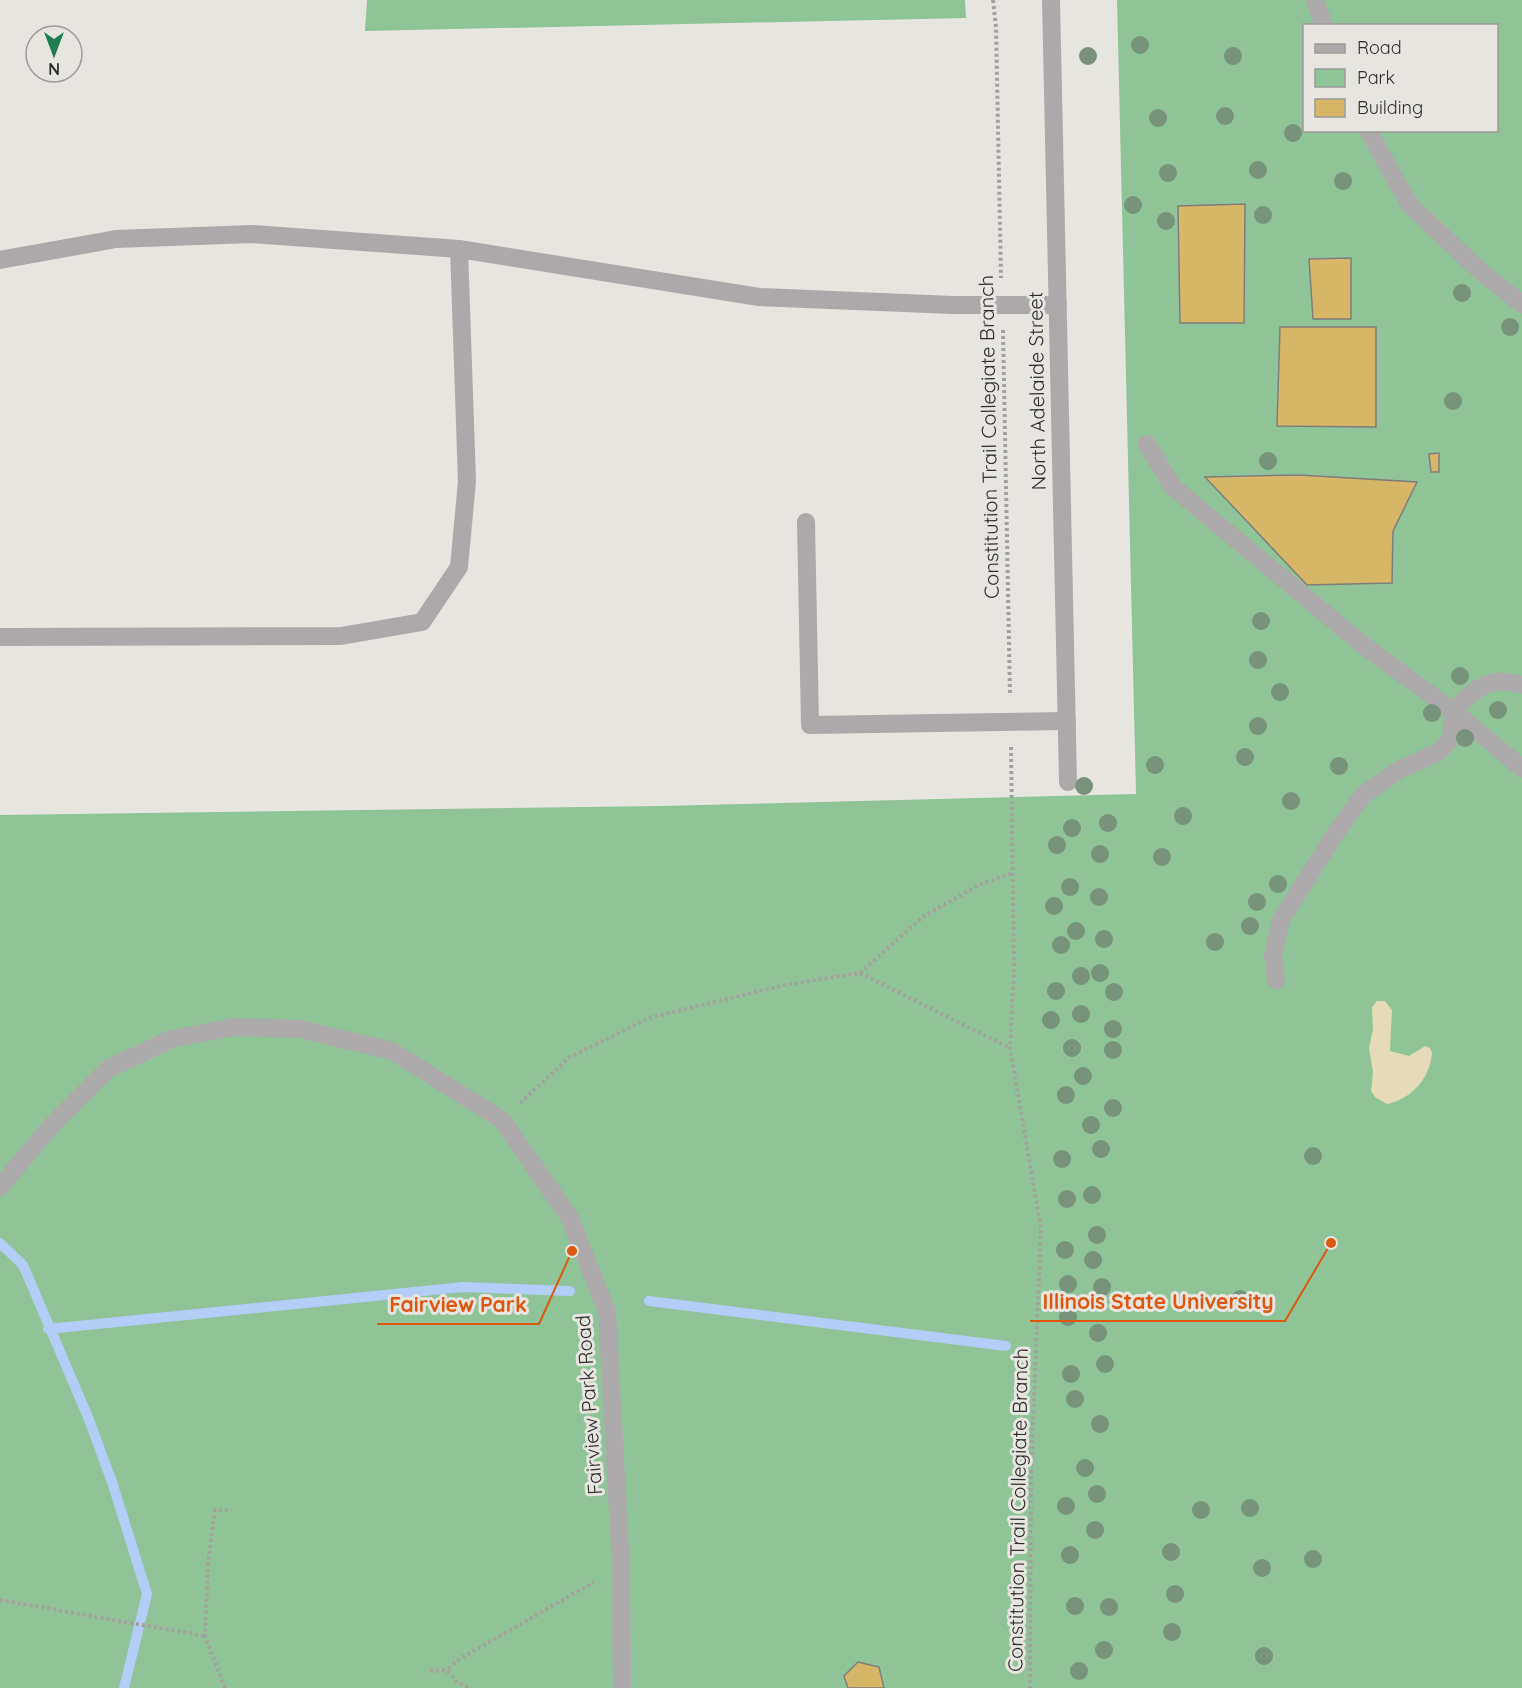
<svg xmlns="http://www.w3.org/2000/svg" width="1522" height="1688" font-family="Quicksand,sans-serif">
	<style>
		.green { fill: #8fc398; fill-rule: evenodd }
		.sand { fill: #e5dcb7 }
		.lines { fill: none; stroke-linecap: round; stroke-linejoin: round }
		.stream { stroke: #b2cef6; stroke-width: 10 }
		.building { fill: #d7b667; stroke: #807e7a; stroke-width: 1.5 }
		.path { stroke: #a3a19e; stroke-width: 4; stroke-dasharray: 3 3; stroke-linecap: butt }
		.service { stroke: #aca9aa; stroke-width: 18 }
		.minor { stroke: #aca9aa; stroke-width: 18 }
		.tree { fill: #78927c }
		.labels { text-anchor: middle; stroke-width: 6; stroke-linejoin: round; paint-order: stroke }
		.street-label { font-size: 20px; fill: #2e2d2c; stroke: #e7e5e0 }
		.leader { fill: none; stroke: #df570e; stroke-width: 2 }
		.callout-dot { fill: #df570e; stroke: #e7e5e0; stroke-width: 2 }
		.callout-label { font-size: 21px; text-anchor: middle; font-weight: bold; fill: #df570e; stroke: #e7e5e0; stroke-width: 6; stroke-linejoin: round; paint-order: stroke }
	</style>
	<rect width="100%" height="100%" fill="#e7e5e0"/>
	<path class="green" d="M 367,0 L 965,0 L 966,18 L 365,31 Z
		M 1117,0 L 1522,0 L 1522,1688 L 0,1688 L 0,815 L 661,806 L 1136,794 ZM 1304,26 L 1496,26 L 1496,130 L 1304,130 Z"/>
	<path class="sand" d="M 1377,1001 L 1385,1001 L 1392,1010 L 1390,1051 L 1409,1056 L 1425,1046 L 1430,1048 L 1432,1053 C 1430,1079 1411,1099 1387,1104 L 1375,1097 L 1371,1091 L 1373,1072 L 1369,1048 L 1373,1029 L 1372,1007 Z"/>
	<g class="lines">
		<path class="stream" d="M 0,1243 L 23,1265 L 88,1417 L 112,1482 L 147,1594 L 124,1688
			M 649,1301 L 1006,1346
			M 48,1329 L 463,1287 L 570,1291"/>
	</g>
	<path class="building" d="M 1245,204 L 1244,323 L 1180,323 L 1178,206 Z
		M 1351,258 L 1351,319 L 1313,319 L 1309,259 Z
		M 1280,327 L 1376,327 L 1376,427 L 1277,426 Z
		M 1439,453 L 1439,472 L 1431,472 L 1429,454 Z
		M 1299,475 L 1417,482 L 1393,531 L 1392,583 L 1307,585 L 1205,477 Z
		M 858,1662 L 879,1667 L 884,1688 L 848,1688 L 844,1676 Z"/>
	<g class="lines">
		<path class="path" d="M 993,0 L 996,27 L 1001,278
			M 1003,330 L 1010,695
			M 1011,747 L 1014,969 L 1010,1048 L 1041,1229 L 1031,1471 L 1030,1688
			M 860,973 L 924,916 L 981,884 L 1012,873
			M 520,1103 L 570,1057 L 652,1017 L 785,985 L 860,973 L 1010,1048
			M 0,1600 L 205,1636
			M 430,1671 L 447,1670
			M 225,1688 L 205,1636 L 208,1563 L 215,1510 L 231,1510
			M 468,1688 L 457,1682 L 447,1670 L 458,1660 L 594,1582"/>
		<path class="service" d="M 1315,0 L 1324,26
			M 1368,130 L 1409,204 L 1480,271 L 1522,304
			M 0,260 L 116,239 L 252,234 L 459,249 L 759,297 L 953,305 L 1058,305
			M 1147,444 L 1173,487 L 1363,645 L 1453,711 L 1522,768
			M 806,522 L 810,725 L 1067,721
			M 0,637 L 341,636 L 422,622 L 459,567 L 467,481 L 459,249
			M 1276,980 L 1273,955 L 1281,920 L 1335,834 L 1363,795 L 1399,770 L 1439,752 L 1451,739 L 1453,711 C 1474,689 1489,675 1522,685
			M 0,1187 L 51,1126 L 108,1069 L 171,1039 L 234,1027 L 300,1029 L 392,1051 L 502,1120 L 570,1218 L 607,1312 L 621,1566 L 622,1688"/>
		<path class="minor" d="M 1051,0 L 1068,782"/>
	</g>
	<g class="tree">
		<circle cx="1140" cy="45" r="9"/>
		<circle cx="1088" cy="56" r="9"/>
		<circle cx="1233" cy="56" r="9"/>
		<circle cx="1225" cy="116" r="9"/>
		<circle cx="1158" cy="118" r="9"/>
		<circle cx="1293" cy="133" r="9"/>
		<circle cx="1258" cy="170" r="9"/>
		<circle cx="1168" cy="173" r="9"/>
		<circle cx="1343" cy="181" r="9"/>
		<circle cx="1133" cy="205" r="9"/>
		<circle cx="1263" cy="215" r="9"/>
		<circle cx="1166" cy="221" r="9"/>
		<circle cx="1462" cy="293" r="9"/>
		<circle cx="1510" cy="327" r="9"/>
		<circle cx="1453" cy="401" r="9"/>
		<circle cx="1268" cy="461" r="9"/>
		<circle cx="1261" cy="621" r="9"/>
		<circle cx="1258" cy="660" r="9"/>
		<circle cx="1460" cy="676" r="9"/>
		<circle cx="1280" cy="692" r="9"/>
		<circle cx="1498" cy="710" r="9"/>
		<circle cx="1432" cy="713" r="9"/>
		<circle cx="1258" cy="726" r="9"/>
		<circle cx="1465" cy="738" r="9"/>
		<circle cx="1245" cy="757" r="9"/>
		<circle cx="1155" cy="765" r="9"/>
		<circle cx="1339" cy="766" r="9"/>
		<circle cx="1084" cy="786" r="9"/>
		<circle cx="1291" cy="801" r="9"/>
		<circle cx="1183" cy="816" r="9"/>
		<circle cx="1108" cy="823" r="9"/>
		<circle cx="1072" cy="828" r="9"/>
		<circle cx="1057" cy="845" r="9"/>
		<circle cx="1100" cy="854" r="9"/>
		<circle cx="1162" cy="857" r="9"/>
		<circle cx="1278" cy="884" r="9"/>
		<circle cx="1070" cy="887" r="9"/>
		<circle cx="1099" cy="897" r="9"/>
		<circle cx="1257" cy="902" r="9"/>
		<circle cx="1054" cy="906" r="9"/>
		<circle cx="1250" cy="926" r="9"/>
		<circle cx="1076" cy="931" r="9"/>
		<circle cx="1104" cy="939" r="9"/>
		<circle cx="1215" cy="942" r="9"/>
		<circle cx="1061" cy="945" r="9"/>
		<circle cx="1100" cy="973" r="9"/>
		<circle cx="1081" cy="976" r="9"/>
		<circle cx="1056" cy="991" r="9"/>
		<circle cx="1114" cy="992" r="9"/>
		<circle cx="1081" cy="1014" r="9"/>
		<circle cx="1051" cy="1020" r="9"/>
		<circle cx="1113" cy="1029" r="9"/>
		<circle cx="1072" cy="1048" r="9"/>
		<circle cx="1113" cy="1050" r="9"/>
		<circle cx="1083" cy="1076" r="9"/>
		<circle cx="1066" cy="1095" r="9"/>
		<circle cx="1113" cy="1108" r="9"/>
		<circle cx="1091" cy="1125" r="9"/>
		<circle cx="1101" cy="1149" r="9"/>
		<circle cx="1313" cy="1156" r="9"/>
		<circle cx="1062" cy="1159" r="9"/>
		<circle cx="1092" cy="1195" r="9"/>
		<circle cx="1067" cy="1199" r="9"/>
		<circle cx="1097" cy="1235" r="9"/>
		<circle cx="1065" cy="1250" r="9"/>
		<circle cx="1093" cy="1260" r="9"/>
		<circle cx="1068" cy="1284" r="9"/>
		<circle cx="1102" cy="1287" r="9"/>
		<circle cx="1240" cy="1299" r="9"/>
		<circle cx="1068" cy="1317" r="9"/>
		<circle cx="1098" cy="1333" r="9"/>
		<circle cx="1105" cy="1364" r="9"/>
		<circle cx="1071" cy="1374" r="9"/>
		<circle cx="1075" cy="1399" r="9"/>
		<circle cx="1100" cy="1424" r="9"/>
		<circle cx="1085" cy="1468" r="9"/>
		<circle cx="1097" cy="1494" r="9"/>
		<circle cx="1066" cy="1506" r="9"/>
		<circle cx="1250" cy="1508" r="9"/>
		<circle cx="1201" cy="1510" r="9"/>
		<circle cx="1095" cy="1530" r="9"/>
		<circle cx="1171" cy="1552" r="9"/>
		<circle cx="1070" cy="1555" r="9"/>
		<circle cx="1313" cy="1559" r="9"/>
		<circle cx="1262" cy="1568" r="9"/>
		<circle cx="1175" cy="1594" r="9"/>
		<circle cx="1075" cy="1606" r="9"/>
		<circle cx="1109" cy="1607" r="9"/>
		<circle cx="1172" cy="1632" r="9"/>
		<circle cx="1104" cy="1650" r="9"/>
		<circle cx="1264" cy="1656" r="9"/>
		<circle cx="1079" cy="1671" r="9"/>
	</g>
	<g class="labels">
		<g class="street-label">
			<text transform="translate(1037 391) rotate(-91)" y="7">North Adelaide Street</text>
			<text transform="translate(989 437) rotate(-91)" y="7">Constitution Trail Collegiate Branch</text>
			<text transform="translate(589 1405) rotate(-94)" y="7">Fairview Park Road</text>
			<text transform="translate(1018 1510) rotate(-89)" y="7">Constitution Trail Collegiate Branch</text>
		</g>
	</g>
	<path class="leader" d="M1331 1243L1285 1321H1030M572 1251L539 1324H377"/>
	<g class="callout-dot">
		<circle cx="1331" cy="1243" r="6"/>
		<circle cx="572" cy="1251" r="6"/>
	</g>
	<g class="callout-label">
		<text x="1158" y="1309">Illinois State University</text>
		<text x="458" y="1312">Fairview Park</text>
	</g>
	<rect x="1303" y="24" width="195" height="108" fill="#e7e5e0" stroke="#9d9b98" stroke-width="1.5"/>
	<rect x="1315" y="44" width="30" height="9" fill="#aca9aa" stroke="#9d9b98" stroke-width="1.5"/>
	<text x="1357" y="54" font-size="18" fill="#2e2d2c">Road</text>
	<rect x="1315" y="69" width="30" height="18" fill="#8fc398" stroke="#9d9b98" stroke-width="1.5"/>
	<text x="1357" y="84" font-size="18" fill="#2e2d2c">Park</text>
	<rect x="1315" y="99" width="30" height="18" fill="#d7b667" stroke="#9d9b98" stroke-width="1.5"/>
	<text x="1357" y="114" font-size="18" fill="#2e2d2c">Building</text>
	<g transform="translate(54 54) rotate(180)"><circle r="28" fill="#e7e5e0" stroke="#9d9b98" stroke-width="1.5"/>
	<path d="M0-4.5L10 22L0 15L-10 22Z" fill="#207c51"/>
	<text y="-9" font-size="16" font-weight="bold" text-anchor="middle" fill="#2e2d2c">N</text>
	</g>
</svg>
